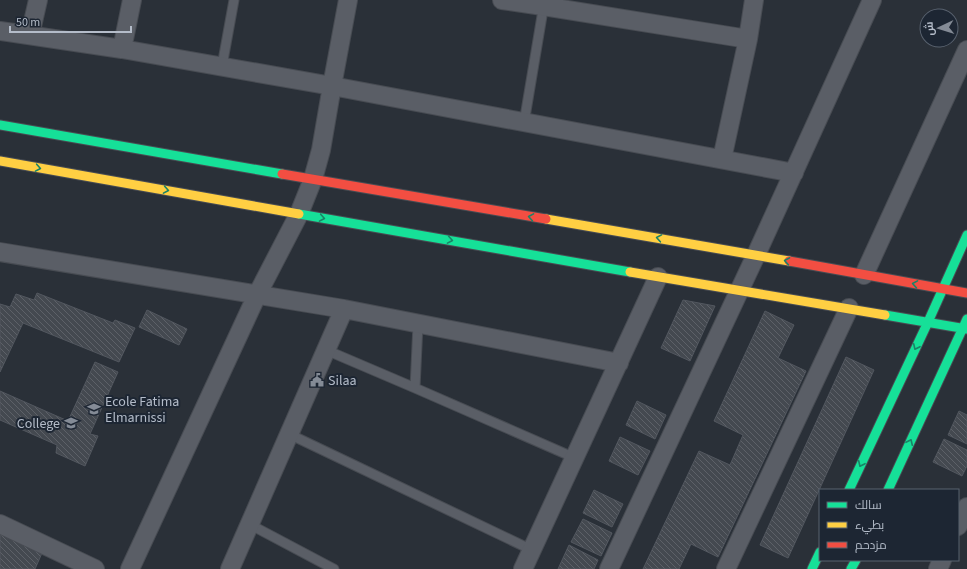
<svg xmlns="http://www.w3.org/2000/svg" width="967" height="569" font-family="'Source Sans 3',Cairo,sans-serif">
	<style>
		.building { fill: url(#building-back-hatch); stroke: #52575f }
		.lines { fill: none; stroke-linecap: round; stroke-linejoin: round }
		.lane-casing { stroke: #484c53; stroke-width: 11 }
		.street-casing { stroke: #484c53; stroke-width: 20 }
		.fast-casing { stroke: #484c53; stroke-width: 11 }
		.slow-casing { stroke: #484c53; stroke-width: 11 }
		.jam-casing { stroke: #484c53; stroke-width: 11 }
		.lane { stroke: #5a5e66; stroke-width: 9 }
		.street { stroke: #5a5e66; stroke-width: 18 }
		.fast { stroke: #16e098; stroke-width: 9 }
		.slow { stroke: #ffcf43; stroke-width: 9 }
		.jam { stroke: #f24e42; stroke-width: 9 }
		.oneway { stroke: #1a8366 }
		.labels { text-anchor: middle; stroke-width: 4; stroke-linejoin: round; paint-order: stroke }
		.poi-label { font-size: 14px; fill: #b4bcc9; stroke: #1d2633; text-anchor: start }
	</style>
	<defs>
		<pattern id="building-back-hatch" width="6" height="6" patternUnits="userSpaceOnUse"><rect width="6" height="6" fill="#444950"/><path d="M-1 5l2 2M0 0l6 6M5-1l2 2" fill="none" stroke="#5d6168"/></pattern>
	</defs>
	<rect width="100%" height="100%" fill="#2a3038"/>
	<path class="building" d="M 37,293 L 113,323 L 115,320 L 135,328 L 119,362 L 23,323 L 0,372 L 0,304 L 10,307 L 16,294 L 34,300 Z
		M 683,300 L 715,306 L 690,361 L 661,348 Z
		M 147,310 L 187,329 L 179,345 L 139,327 Z
		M 765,311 L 794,325 L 778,358 L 806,371 L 718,557 L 691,544 L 679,569 L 643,569 L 699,451 L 730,465 L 743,435 L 714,421 Z
		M 846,357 L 874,370 L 788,558 L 760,545 Z
		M 95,362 L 118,372 L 90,434 L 98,436 L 85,466 L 56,453 L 57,445 L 0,420 L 0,391 L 68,421 Z
		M 637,401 L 666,415 L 655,439 L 626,425 Z
		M 959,411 L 967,415 L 967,444 L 948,435 Z
		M 620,437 L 650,451 L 638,475 L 609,461 Z
		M 944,439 L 967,450 L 967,466 L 962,476 L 933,462 Z
		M 594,490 L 623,504 L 612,527 L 583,513 Z
		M 583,519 L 612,533 L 601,556 L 571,542 Z
		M 0,533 L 42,553 L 35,569 L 0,569 Z
		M 569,545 L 598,560 L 594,569 L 558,569 Z"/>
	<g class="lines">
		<g class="lane-casing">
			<path id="lane" d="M 222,66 L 234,0
				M 524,123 L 544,4
				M 326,350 L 415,388 L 575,458
				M 415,388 L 418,324
				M 289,434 L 532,550
				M 249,524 L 334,569"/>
		</g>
		<g class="street-casing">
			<path id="street" d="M 502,0 L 543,6 L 748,39
				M 0,31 L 122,49 L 332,86 L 794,173
				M 30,35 L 38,0
				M 122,49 L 132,0
				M 722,159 L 748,39 L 754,0
				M 0,252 L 344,309 L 619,363
				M 864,275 L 967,50
				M 0,524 L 95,569
				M 958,526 L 967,507
				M 130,569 L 257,295 L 299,214 L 313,179 L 321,150 L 332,86 L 348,0
				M 230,569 L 344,309
				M 523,569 L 658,277
				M 609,569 L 756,255 L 872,0
				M 726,569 L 849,308
				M 938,569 L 942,560"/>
		</g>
		<g class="fast-casing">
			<path id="fast" d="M 0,125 L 282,174
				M 299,214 L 630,272
				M 885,315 L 967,329
				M 849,490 L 928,322 L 967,235
				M 888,490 L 967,319
				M 812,569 L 820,552
				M 851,569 L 856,560"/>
		</g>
		<g class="slow-casing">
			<path id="slow" d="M 0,161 L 299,214
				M 546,219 L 789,261
				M 630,272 L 885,315"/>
		</g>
		<g class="jam-casing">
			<path id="jam" d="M 282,174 L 546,219
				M 789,261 L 967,293"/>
		</g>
		<use href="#lane" class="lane"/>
		<use href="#street" class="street"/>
		<use href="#fast" class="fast"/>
		<use href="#slow" class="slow"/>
		<use href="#jam" class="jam"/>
	</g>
	<defs><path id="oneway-chevron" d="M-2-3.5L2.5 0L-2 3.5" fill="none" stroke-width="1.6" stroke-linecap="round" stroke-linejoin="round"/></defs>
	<g class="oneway">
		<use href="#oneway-chevron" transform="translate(38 168) rotate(10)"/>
		<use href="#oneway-chevron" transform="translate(166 190) rotate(10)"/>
		<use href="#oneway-chevron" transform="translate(531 217) rotate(-170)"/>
		<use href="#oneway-chevron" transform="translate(322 218) rotate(10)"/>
		<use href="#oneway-chevron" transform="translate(659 238) rotate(-170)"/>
		<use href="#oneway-chevron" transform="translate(450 240) rotate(10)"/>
		<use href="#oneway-chevron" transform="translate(787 261) rotate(-170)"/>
		<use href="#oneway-chevron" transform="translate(915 284) rotate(-170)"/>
		<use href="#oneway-chevron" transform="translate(916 347) rotate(115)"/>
		<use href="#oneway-chevron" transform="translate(910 442) rotate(-65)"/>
		<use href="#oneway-chevron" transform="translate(861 464) rotate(115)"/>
	</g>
	<defs>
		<g id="civic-bare" transform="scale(1.08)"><path d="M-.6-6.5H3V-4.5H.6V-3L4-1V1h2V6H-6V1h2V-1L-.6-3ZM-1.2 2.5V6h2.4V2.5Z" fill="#848b96" stroke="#1d2633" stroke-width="2.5" paint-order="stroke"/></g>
		<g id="school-bare" transform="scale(1.08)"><path d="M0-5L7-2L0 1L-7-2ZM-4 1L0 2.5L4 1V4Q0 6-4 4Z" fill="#848b96" stroke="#1d2633" stroke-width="2.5" paint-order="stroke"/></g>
	</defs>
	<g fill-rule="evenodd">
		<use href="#civic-bare" x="317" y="380"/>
		<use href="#school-bare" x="94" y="409"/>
		<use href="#school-bare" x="71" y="423"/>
	</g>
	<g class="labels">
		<g class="poi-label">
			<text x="328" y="385">Silaa</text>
			<text x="105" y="406">Ecole Fatima<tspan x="105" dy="16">Elmarnissi</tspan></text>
			<text x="60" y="428" text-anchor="end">College</text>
		</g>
	</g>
	<rect x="819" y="489" width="140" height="72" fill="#1d2633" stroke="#59626f"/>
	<rect x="827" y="502" width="20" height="6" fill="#16e098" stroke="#59626f"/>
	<text x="855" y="509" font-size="12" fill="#b4bcc9">سالك</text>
	<rect x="827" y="522" width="20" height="6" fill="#ffcf43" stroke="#59626f"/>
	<text x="855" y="529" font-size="12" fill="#b4bcc9">بطيء</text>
	<rect x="827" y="542" width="20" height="6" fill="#f24e42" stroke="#59626f"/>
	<text x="855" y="549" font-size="12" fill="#b4bcc9">مزدحم</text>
	<g transform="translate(939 28) rotate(266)"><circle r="19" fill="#1d2633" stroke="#59626f"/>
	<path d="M0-3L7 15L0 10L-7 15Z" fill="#848b96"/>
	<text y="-6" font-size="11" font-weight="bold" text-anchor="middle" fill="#b4bcc9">ش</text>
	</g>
	<path d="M10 26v6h121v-6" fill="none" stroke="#b4bcc9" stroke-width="2"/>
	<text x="16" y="26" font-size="12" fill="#b4bcc9" stroke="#1d2633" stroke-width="3" paint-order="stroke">50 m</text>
</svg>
